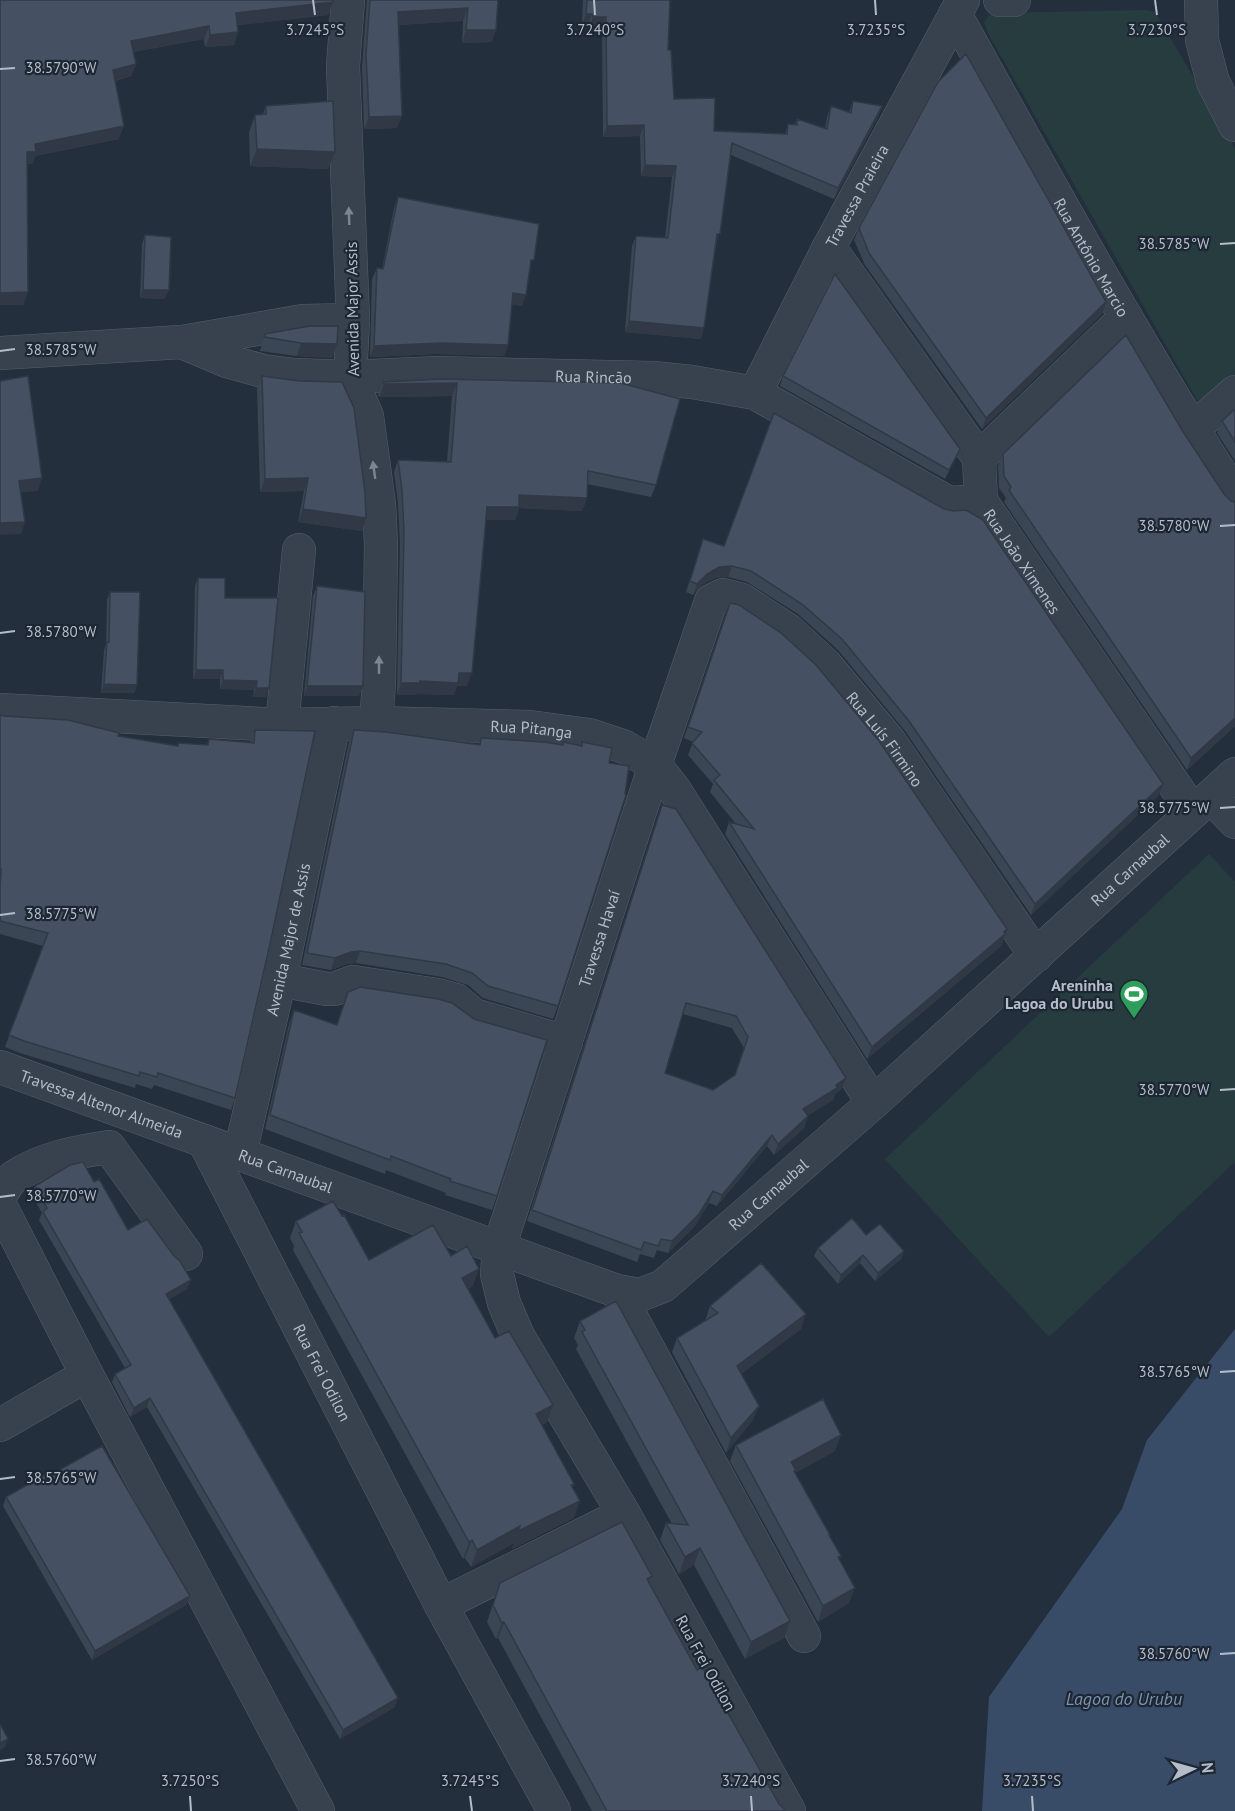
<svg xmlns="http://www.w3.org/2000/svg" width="1235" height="1811" font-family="'PT Sans',sans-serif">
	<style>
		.green { fill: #263c3f }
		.water { fill: #394c67 }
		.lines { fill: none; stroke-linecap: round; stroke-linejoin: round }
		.minor-casing { stroke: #565f6c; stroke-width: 34 }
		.minor { stroke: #38414e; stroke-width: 33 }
		.wall { fill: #3b4654; fill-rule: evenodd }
		.shaded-wall { fill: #303945 }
		.building { fill: #455162; stroke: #303945; stroke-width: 1.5; fill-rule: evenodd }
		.oneway { fill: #7c8592 }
		.ticks { fill: none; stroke: #b4bcc9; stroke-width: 2 }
		.labels { text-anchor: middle; stroke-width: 4.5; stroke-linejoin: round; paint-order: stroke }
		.street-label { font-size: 16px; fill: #b4bcc9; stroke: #1d2633 }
		.poi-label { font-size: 16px; font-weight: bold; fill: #b4bcc9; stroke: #1d2633; text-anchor: end }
		.water-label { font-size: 18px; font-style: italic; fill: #7c92b1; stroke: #1d2633 }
		.ticks-label { font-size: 15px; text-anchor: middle; fill: #b4bcc9; stroke: #1d2633; stroke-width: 4.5; stroke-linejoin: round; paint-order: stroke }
	</style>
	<rect width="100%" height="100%" fill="#242f3e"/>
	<path class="green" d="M 1147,10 L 1154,12 L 1161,22 L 1235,148 L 1235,386 L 1205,414 L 990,37 L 984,22 L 988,16 L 995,13 Z
		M 1209,854 L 1235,882 L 1235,1162 L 1049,1337 L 885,1159 Z"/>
	<path class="water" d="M 1235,1329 L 1235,1811 L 982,1811 L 989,1697 L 1122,1509 L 1147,1440 Z"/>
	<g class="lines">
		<g class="minor-casing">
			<g id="minor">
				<path d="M 348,0 L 343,66 L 353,320 L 350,377 L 367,416 L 379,504 L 381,544 L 379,682 L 376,723"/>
				<path d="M 1000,0 L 1014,0"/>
				<path d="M 1201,0 L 1202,40 L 1213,82 L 1235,125"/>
				<path id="s1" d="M 955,14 C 1045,177 1135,340 1235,496"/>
				<path id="s2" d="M 829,247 L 979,458 L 981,501 L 1193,812"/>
				<path id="s3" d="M 182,342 L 227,361 L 263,371 L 295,375 L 350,377 L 437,373 L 653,378 L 692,382 L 755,393 L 949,503 L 981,501"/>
				<path d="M 0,353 L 182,342 L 303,321 L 353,320"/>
				<path id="s4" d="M 755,393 L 829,247 L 963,0"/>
				<path d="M 1192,430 L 1235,392"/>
				<path d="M 979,458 L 1126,317"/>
				<path id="s5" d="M 0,710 L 282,725 L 376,723 L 530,727 L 589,735 L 625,747 L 655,765 L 674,789 L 873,1103"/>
				<path d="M 282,725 L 299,550"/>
				<path d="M 1211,797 L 1235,822"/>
				<path d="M 280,980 L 327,989 L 334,989 L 353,982 L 437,995 L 456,1000 L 474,1015 L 566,1042"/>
				<path id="s6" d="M 0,1067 L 617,1291 L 640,1295 L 663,1286 L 873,1103 L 1235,774"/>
				<path id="s7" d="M 204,1141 L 441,1605 L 554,1811"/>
				<path id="s8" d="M 240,1154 L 284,960 L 334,723"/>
				<path d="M 0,1196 C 4,1190 8,1181 14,1177 C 42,1158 76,1152 109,1147 L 186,1254"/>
				<path d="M 0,1205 L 87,1375"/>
				<path d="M 617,1291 L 804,1636"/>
				<path d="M 0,1425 L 87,1375 L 318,1811"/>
				<path d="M 441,1605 L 624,1514"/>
				<path id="s9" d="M 789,1811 L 624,1514 L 518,1336 L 504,1303 L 497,1274 L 499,1248 L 655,765 L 711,601 L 723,595 L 742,600 L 788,630 L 825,664 L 890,742 L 1036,956"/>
			</g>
		</g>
		<use href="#minor" class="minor"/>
	</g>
	<path class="wall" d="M 0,0 L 333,2 L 328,15 L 237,25 L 238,32 L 234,45 L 205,47 L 204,39 L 133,52 L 136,64 L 131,76 L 115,81 L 119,139 L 35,156 L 32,164 L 27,164 L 28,292 L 23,305 L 0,305 Z
		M 367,0 L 498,0 L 492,42 L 462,43 L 463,21 L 398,25 L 397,128 L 364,129 L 362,66 Z
		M 583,0 L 670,0 L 668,50 L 674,99 L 714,131 L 785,134 L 788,124 L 795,124 L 797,119 L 825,129 L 827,117 L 831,106 L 849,112 L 853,101 L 882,106 L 878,117 L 834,199 L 731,155 L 701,339 L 625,332 L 632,246 L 636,236 L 665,238 L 672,177 L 641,176 L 640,136 L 603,137 L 602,28 L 589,28 L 588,25 L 582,25 Z
		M 266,106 L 335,152 L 328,169 L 250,166 L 249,132 L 255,115 L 263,114 Z
		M 398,197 L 530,271 L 522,306 L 512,304 L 508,345 L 504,356 L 437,354 L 370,357 L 372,279 L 377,268 L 382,269 L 394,208 Z
		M 859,228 L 1102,314 L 982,429 L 865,265 L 854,240 Z
		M 145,235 L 165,299 L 140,298 L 142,244 Z
		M 265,334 L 337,344 L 332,358 L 297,356 L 260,351 Z
		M 262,376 L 366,518 L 362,531 L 298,522 L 304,491 L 260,492 L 257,389 Z
		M 783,376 L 960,449 L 956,458 L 945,479 L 780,386 Z
		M 383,382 L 621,383 L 656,485 L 651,497 L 587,484 L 587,498 L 582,511 L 519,508 L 515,520 L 486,520 L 467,686 L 457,686 L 454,695 L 416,694 L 415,695 L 397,695 L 400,543 L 398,503 L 394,472 L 398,460 L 447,462 L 452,396 L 379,397 L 378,394 Z
		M 1235,409 L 1235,461 L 1217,433 L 1222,421 Z
		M 1182,430 L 1224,494 L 1231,501 L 1235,726 L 1187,770 L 1004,502 L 1006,498 L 999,488 L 998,466 L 1003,454 Z
		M 703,539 L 1159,795 L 1031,915 L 905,731 L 838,650 L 798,614 L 747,582 L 728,577 L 715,578 L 703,584 L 693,595 L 686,592 Z
		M 198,578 L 225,598 L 266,697 L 253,697 L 254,690 L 220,689 L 220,679 L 193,679 L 195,586 Z
		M 317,586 L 359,696 L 304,696 L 313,596 Z
		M 110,592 L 137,685 L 134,693 L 101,693 L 104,651 L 106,644 L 107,600 Z
		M 730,603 L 1003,941 L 1001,946 L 867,1059 L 725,834 L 729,822 L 736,824 L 710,792 L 713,784 L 688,755 L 693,742 L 684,738 Z
		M 0,715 L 118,736 L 177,746 L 178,743 L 207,745 L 209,739 L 250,743 L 255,730 L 235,1098 L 231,1110 L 154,1085 L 152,1089 L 136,1084 L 135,1088 L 20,1053 L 5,1047 L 43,946 L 0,934 Z
		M 354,730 L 478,745 L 481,738 L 562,745 L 563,742 L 581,746 L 582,742 L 558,1006 L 553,1019 L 483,998 L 468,985 L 442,977 L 356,963 L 347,964 L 331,970 L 302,965 L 349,742 Z
		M 658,817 L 842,1089 L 835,1094 L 833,1100 L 807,1116 L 804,1128 L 774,1155 L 767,1146 L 717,1206 L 709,1203 L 695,1226 L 668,1253 L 657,1250 L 654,1258 L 640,1254 L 637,1262 L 527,1221 ZM 683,1014 L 732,1028 L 744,1048 L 735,1075 L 713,1090 L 665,1073 Z
		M 348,992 L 497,1196 L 492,1210 L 445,1195 L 446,1193 L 386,1170 L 385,1174 L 265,1129 L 289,1024 L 294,1010 L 337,1025 Z
		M 94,1182 L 128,1230 L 187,1289 L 168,1300 L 395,1707 L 340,1739 L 147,1407 L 130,1417 L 112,1382 L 115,1374 L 125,1368 L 39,1220 L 42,1213 L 32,1195 L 35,1186 Z
		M 342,1216 L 369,1260 L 451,1256 L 473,1286 L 468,1289 L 495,1338 L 553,1405 L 547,1422 L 542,1425 L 574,1484 L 572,1487 L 574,1518 L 512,1549 L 514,1543 L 471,1567 L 465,1558 L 463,1559 L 293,1250 L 294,1246 L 290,1238 L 296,1221 Z
		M 866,1235 L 904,1251 L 901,1259 L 875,1281 L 860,1263 L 838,1284 L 814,1256 L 818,1248 Z
		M 710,1306 L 801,1329 L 741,1374 L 753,1420 L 726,1453 L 672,1352 L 677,1338 L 705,1321 Z
		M 580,1321 L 784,1638 L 745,1659 L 694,1565 L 679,1574 L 660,1540 L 666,1523 L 672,1524 L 576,1349 L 578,1345 L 574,1338 Z
		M 736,1445 L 835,1451 L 795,1473 L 830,1537 L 839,1560 L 849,1603 L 818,1622 L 730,1461 Z
		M 49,1476 L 186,1605 L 92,1660 L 3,1506 L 6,1497 Z
		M 500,1583 L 650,1583 L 697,1670 L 779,1804 L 786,1811 L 592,1811 L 498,1638 L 496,1639 L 487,1622 Z"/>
	<path class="shaded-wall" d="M 333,2 L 328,15 L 231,26 L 236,13 Z
		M 468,8 L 463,21 L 393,25 L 398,12 Z
		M 586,14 L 592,14 L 588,25 L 582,25 Z
		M 593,17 L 606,17 L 602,28 L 589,28 Z
		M 209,26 L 204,39 L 126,53 L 131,41 Z
		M 466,30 L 496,30 L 492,42 L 462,43 Z
		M 238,32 L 234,45 L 205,47 L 210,35 Z
		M 136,64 L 131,76 L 108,82 L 113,70 Z
		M 882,106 L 878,117 L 834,199 L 838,188 Z
		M 402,116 L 397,128 L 364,129 L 369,117 Z
		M 644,125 L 640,136 L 603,137 L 607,126 Z
		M 124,126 L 119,139 L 35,156 L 32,164 L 23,164 L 27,152 L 35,144 Z
		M 257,149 L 335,152 L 328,169 L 250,166 Z
		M 645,165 L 676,166 L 672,177 L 641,176 Z
		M 143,290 L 169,290 L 165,299 L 140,298 Z
		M 28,292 L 23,305 L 0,305 L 0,293 Z
		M 513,293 L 526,295 L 522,306 L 509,304 Z
		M 1106,302 L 1102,314 L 982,429 L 986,418 Z
		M 629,321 L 704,328 L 701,339 L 625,332 Z
		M 301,343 L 337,344 L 332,358 L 297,356 Z
		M 441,343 L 508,345 L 504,356 L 437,354 L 370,357 L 374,346 Z
		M 457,383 L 452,396 L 379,397 L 384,384 Z
		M 42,478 L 38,491 L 15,493 L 19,481 Z
		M 308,478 L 304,491 L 260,492 L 265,479 Z
		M 519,495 L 587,498 L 582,511 L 519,508 L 515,520 L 482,520 L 487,507 Z
		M 303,509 L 366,518 L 362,531 L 298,522 Z
		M 25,522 L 21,534 L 0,535 L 0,523 Z
		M 732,566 L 728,577 L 715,578 L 703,584 L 693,595 L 697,584 L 707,574 L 719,567 Z
		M 196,670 L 223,670 L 220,679 L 193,679 Z
		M 459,673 L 472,673 L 467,686 L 457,686 L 454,695 L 416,694 L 415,695 L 397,695 L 401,683 Z
		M 223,680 L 257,681 L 254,690 L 220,689 Z
		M 104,684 L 137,685 L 134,693 L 101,693 Z
		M 307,686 L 363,686 L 359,696 L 304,696 Z
		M 256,688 L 269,688 L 266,697 L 253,697 Z
		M 1235,718 L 1235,726 L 1187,770 L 1191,758 Z
		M 1163,784 L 1159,795 L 1031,915 L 1035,904 Z
		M 1007,929 L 1001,946 L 867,1059 L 872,1047 Z
		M 360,951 L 356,963 L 347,964 L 331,970 L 335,958 L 351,952 Z
		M 846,1078 L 842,1089 L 835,1094 L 833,1100 L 799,1121 L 803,1109 Z
		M 808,1116 L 804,1128 L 774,1155 L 778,1144 Z
		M 772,1135 L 767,1146 L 717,1206 L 722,1195 Z
		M 713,1191 L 709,1203 L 695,1226 L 668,1253 L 672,1241 Z
		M 904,1251 L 901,1259 L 875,1281 L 878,1273 Z
		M 863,1255 L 860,1263 L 838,1284 L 841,1275 Z
		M 479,1269 L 473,1286 L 456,1296 L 462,1278 Z
		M 191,1280 L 187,1289 L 162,1303 L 166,1294 Z
		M 806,1314 L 801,1329 L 731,1381 L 737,1366 Z
		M 150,1398 L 147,1407 L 130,1417 L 134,1408 Z
		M 553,1405 L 547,1422 L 530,1431 L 536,1414 Z
		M 759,1406 L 753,1420 L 726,1453 L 731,1438 Z
		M 841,1435 L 835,1451 L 795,1473 L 791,1462 Z
		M 580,1501 L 574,1518 L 512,1549 L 518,1531 Z
		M 520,1526 L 514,1543 L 471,1567 L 477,1550 Z
		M 472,1540 L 465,1558 L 463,1559 L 469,1542 Z
		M 700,1548 L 694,1565 L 679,1574 L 685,1557 Z
		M 855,1588 L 849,1603 L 818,1622 L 823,1606 Z
		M 190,1596 L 186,1605 L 92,1660 L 95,1651 Z
		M 790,1621 L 784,1638 L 745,1659 L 751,1642 Z
		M 504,1622 L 498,1638 L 496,1639 L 502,1623 Z
		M 398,1698 L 395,1707 L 340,1739 L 343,1730 Z
		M 8,1739 L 5,1747 L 0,1750 L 0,1743 Z"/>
	<path class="building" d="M 0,0 L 333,0 L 333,2 L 236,13 L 238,32 L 210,35 L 209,26 L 131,41 L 136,64 L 113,70 L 124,126 L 35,144 L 36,152 L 27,152 L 28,292 L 0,293 Z
		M 370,0 L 498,0 L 496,30 L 466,30 L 468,8 L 398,12 L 402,116 L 369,117 L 366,54 Z
		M 587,0 L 670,0 L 668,50 L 671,50 L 674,99 L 715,98 L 714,131 L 787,134 L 788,124 L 797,125 L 797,119 L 827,129 L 831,106 L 851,113 L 853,101 L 882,106 L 838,188 L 732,143 L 720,234 L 717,234 L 704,328 L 629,321 L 636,236 L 668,238 L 676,166 L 645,165 L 644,125 L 607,126 L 606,17 L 593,17 L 592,14 L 586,14 Z
		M 966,54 L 1106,302 L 986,418 L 869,253 L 859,228 L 938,82 Z
		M 333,101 L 335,152 L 257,149 L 255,115 L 266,114 L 266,106 Z
		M 398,197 L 539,224 L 534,260 L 531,260 L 526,295 L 513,293 L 508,345 L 441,343 L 374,346 L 377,268 L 383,269 Z
		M 145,235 L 171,237 L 169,290 L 143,290 Z
		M 835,274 L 960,449 L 949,470 L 783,376 Z
		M 310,326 L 338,326 L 337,344 L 301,343 L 265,337 L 265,334 Z
		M 1126,335 L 1182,430 L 1224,494 L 1231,501 L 1235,502 L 1235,718 L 1191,758 L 1009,490 L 1011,487 L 1004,476 L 1003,454 Z
		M 28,376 L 42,478 L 19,481 L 25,522 L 0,523 L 0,381 Z
		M 262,376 L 299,381 L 342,382 L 354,408 L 365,493 L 366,518 L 303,509 L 308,478 L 265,479 Z
		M 442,379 L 621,383 L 680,399 L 656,485 L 588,471 L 587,498 L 519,495 L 519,507 L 487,507 L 472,673 L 459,673 L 458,683 L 420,681 L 420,683 L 401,683 L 404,531 L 402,490 L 398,460 L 451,462 L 457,383 L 384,384 L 383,382 Z
		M 1235,409 L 1235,442 L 1222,421 Z
		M 774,413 L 944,509 L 954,511 L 966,510 L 983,520 L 1163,784 L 1035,904 L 909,721 L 842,639 L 802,604 L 751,571 L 732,566 L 719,567 L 707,574 L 697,584 L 690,581 L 703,539 L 724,546 Z
		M 198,578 L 225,578 L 225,598 L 278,598 L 269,688 L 256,688 L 257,681 L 223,680 L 223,670 L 196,670 Z
		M 317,586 L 365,592 L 363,686 L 307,686 Z
		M 110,592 L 140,592 L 137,685 L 104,684 L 107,642 L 109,642 Z
		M 730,603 L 739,605 L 781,633 L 816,665 L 879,741 L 1007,929 L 1004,932 L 1005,934 L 872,1047 L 729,822 L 754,829 L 714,780 L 720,775 L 692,743 L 702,732 L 688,727 Z
		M 0,715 L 4,716 L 68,720 L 119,733 L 118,736 L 178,746 L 178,743 L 208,745 L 209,739 L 254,743 L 255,730 L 315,731 L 270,944 L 235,1098 L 158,1073 L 157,1077 L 140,1072 L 139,1076 L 24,1041 L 9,1035 L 48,933 L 0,921 L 0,889 L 1,869 L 0,869 Z
		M 354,730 L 386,732 L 480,745 L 481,738 L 544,742 L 563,745 L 563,742 L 582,746 L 582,742 L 612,748 L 609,763 L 629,766 L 625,794 L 626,795 L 558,1006 L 488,986 L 472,973 L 446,964 L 360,951 L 351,952 L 335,958 L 307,953 Z
		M 662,805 L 676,809 L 846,1078 L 836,1085 L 837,1088 L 803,1109 L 808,1116 L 778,1144 L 772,1135 L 722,1195 L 713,1191 L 699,1214 L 672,1241 L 661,1239 L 658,1246 L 644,1242 L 641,1250 L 532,1210 ZM 686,1003 L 736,1016 L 748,1037 L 735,1075 L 713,1090 L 665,1073 Z
		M 360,987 L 438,999 L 452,1003 L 474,1019 L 547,1040 L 497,1196 L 450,1181 L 451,1179 L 391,1156 L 390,1160 L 270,1115 L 294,1010 L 337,1025 L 348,992 Z
		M 83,1162 L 94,1182 L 99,1179 L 128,1230 L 147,1219 L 174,1256 L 180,1261 L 191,1280 L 166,1294 L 398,1698 L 343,1730 L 150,1398 L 134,1408 L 115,1374 L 131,1365 L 43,1212 L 47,1208 L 35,1186 L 70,1165 Z
		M 333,1201 L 342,1216 L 344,1215 L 369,1260 L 433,1225 L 451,1256 L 467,1246 L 479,1269 L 462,1278 L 495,1338 L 509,1331 L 553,1405 L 536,1414 L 574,1484 L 571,1485 L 580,1501 L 518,1531 L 520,1526 L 477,1550 L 472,1540 L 469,1542 L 299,1233 L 302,1232 L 296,1221 Z
		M 852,1218 L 866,1235 L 880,1224 L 904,1251 L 878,1273 L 863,1255 L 841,1275 L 818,1248 Z
		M 761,1263 L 806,1314 L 737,1366 L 759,1406 L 731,1438 L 677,1338 L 718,1313 L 710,1306 Z
		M 616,1301 L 790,1621 L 751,1642 L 700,1548 L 685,1557 L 666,1523 L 688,1525 L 582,1332 L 585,1330 L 580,1321 Z
		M 823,1399 L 841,1435 L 791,1462 L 796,1470 L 794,1471 L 830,1535 L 829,1535 L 841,1556 L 838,1557 L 855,1588 L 823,1606 L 736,1445 Z
		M 102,1446 L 190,1596 L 95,1651 L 6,1497 L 48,1473 L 49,1476 Z
		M 622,1522 L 652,1576 L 647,1579 L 697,1670 L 702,1667 L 779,1804 L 786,1811 L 607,1811 L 504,1622 L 502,1623 L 493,1605 L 500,1583 Z
		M 0,1724 L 8,1739 L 0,1743 Z"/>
	<defs><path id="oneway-solid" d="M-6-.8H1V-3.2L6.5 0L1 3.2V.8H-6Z" transform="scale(1.5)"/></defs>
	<g class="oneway">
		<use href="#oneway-solid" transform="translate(349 216) rotate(-92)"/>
		<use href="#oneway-solid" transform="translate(374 470) rotate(-98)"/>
		<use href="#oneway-solid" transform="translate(379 665) rotate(-90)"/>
	</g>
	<path class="ticks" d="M 313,0 L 315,15M 594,0 L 595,15M 875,0 L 876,15M 1155,0 L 1157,15M 0,69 L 15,68M 1220,244 L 1235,243M 0,351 L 15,349M 1220,526 L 1235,525M 0,633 L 15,631M 1220,808 L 1235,807M 0,915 L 15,913M 1220,1090 L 1235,1089M 0,1197 L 15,1195M 1220,1372 L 1235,1371M 0,1479 L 15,1477M 1220,1654 L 1235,1653M 0,1761 L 15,1759M 190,1796 L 191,1811M 470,1796 L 472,1811M 751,1796 L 752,1811M 1032,1796 L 1033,1811"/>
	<defs>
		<g id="stadium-pin" transform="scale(1.5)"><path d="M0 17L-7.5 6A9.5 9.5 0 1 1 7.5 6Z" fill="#2e9e5b" stroke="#1d2633"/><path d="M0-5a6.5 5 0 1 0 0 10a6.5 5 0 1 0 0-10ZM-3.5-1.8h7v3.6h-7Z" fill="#fff"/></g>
	</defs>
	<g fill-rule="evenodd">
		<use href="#stadium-pin" x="1134" y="994"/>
	</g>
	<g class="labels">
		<g class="street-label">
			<text dy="6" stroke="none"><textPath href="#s4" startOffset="222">Travessa Praieira</textPath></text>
			<text dy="6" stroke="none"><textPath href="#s1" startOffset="279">Rua Antônio Marcio</textPath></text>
			<text transform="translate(352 309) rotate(-91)" y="6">Avenida Major Assis</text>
			<text dy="6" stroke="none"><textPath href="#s3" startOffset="417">Rua Rincão</textPath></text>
			<text dy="6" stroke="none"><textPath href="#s2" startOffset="375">Rua João Ximenes</textPath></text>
			<text dy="6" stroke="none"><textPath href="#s5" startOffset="532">Rua Pitanga</textPath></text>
			<text dy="6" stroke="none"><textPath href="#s9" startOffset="1554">Rua Luís Firmino</textPath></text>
			<text dy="6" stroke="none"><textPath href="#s6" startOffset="1330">Rua Carnaubal</textPath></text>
			<text dy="6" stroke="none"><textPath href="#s8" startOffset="220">Avenida Major de Assis</textPath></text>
			<text dy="6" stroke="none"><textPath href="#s9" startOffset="964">Travessa Havaí</textPath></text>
			<text dy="6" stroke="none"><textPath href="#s6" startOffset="108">Travessa Altenor Almeida</textPath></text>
			<text dy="6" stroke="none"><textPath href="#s6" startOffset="304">Rua Carnaubal</textPath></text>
			<text dy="6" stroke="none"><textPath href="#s6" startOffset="844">Rua Carnaubal</textPath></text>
			<text dy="6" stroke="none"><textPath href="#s7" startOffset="260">Rua Frei Odilon</textPath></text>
			<text transform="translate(706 1663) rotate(61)" y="6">Rua Frei Odilon</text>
		</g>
		<g class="poi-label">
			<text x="1113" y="991">Areninha<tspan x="1113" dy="18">Lagoa do Urubu</tspan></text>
		</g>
		<g class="water-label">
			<text x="1124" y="1705">Lagoa do Urubu</text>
		</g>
	</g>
	<g class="ticks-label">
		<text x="315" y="35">3.7245°S</text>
		<text x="595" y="35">3.7240°S</text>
		<text x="876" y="35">3.7235°S</text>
		<text x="1157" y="35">3.7230°S</text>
		<text x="61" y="73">38.5790°W</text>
		<text x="1174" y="249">38.5785°W</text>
		<text x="61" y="355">38.5785°W</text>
		<text x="1174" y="531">38.5780°W</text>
		<text x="61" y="637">38.5780°W</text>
		<text x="1174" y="813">38.5775°W</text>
		<text x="61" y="919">38.5775°W</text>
		<text x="1174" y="1095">38.5770°W</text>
		<text x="61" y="1201">38.5770°W</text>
		<text x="1174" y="1377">38.5765°W</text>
		<text x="61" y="1483">38.5765°W</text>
		<text x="1174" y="1659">38.5760°W</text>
		<text x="61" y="1765">38.5760°W</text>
		<text x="190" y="1786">3.7250°S</text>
		<text x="470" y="1786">3.7245°S</text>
		<text x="751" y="1786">3.7240°S</text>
		<text x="1032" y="1786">3.7235°S</text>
	</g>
	<g transform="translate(1193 1769) rotate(85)" stroke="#1d2633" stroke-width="4.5" paint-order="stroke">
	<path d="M0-4.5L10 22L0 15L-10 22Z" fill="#b4bcc9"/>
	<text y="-9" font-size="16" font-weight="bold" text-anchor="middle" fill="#b4bcc9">N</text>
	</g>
</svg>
